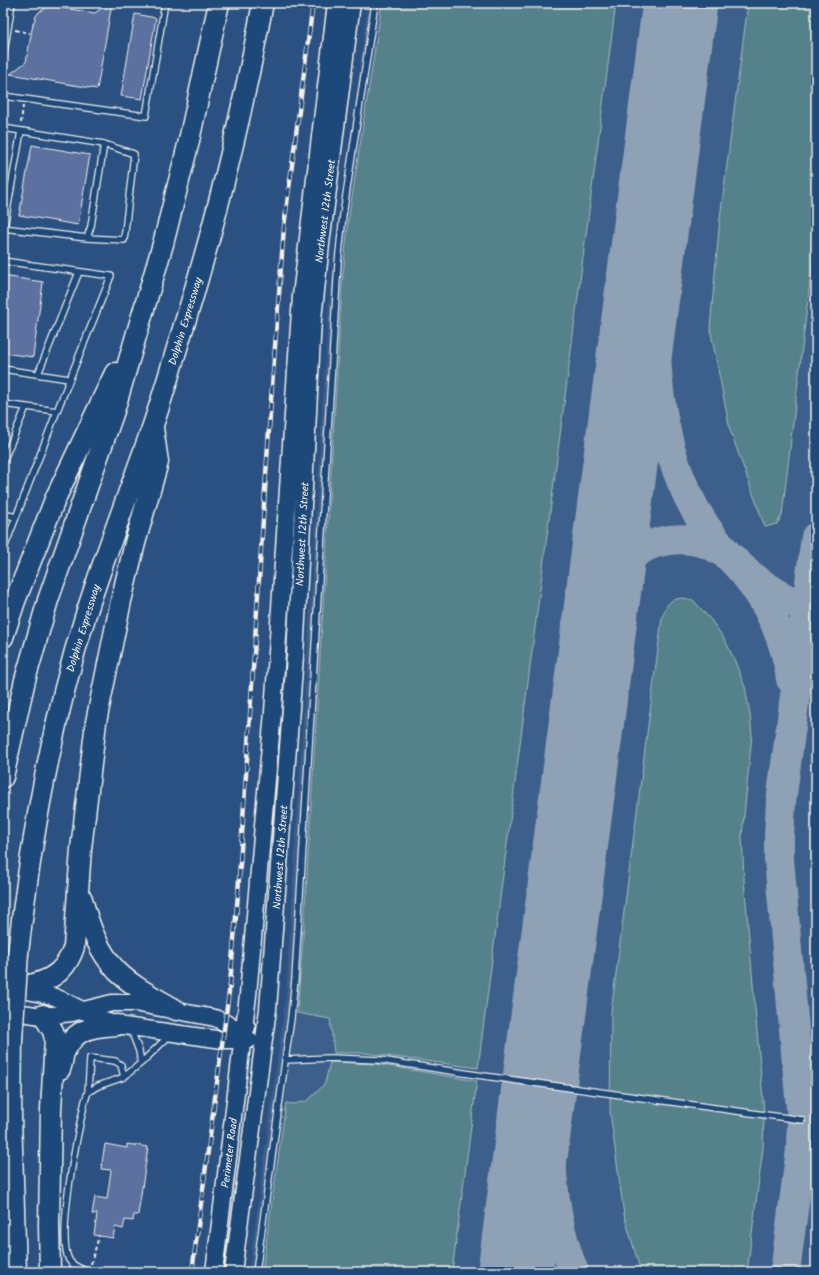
<svg xmlns="http://www.w3.org/2000/svg" width="819" height="1275" font-family="Kalam,sans-serif">
	<style>
		.built { fill: #3d5e8c }
		.green { fill: #55828a; stroke: #a4bab9 }
		.lines { fill: none; stroke-linecap: round; stroke-linejoin: round }
		.taxiway { stroke: #8fa1b4; stroke-width: 30 }
		.runway { stroke: #8fa1b4; stroke-width: 75 }
		.building { fill: #5b71a0; stroke: #f4f1e8 }
		.lane-casing { stroke: #f4f1e8; stroke-width: 8 }
		.secondary-casing { stroke: #f4f1e8; stroke-width: 19 }
		.highway-casing { stroke: #f4f1e8; stroke-width: 23 }
		.path { stroke: #f4f1e8; stroke-width: 2; stroke-dasharray: 4 3; stroke-linecap: butt }
		.lane { stroke: #1f4a7a; stroke-width: 5.5 }
		.secondary { stroke: #1f4a7a; stroke-width: 16 }
		.highway { stroke: #1f4a7a; stroke-width: 20 }
		.rail-casing { stroke: #f4f1e8; stroke-width: 4.5 }
		.rail { stroke: #1f4a7a; stroke-width: 3; stroke-dasharray: 9; stroke-linecap: butt }
		.highway-bridge-casing { stroke: #f4f1e8; stroke-width: 23; stroke-linecap: butt }
		.highway-bridge { stroke: #1f4a7a; stroke-width: 20 }
		.labels { text-anchor: middle; stroke-width: 4; stroke-linejoin: round; paint-order: stroke }
		.street-label { font-size: 11px; fill: #f4f1e8; stroke: #1f4a7a }
	</style>
	<rect width="100%" height="100%" fill="#2a5181"/>
	<filter id="ink" filterUnits="userSpaceOnUse"><feTurbulence type="fractalNoise" baseFrequency=".025" numOctaves="2"/><feDisplacementMap in="SourceGraphic" scale="8" xChannelSelector="R" yChannelSelector="G"/><feConvolveMatrix kernelMatrix="1 2 1 2 8 2 1 2 1" color-interpolation-filters="sRGB"/></filter>
	<g filter="url(#ink)">
		<path class="built" d="M 368,3 L 816,3 L 816,1272 L 249,1272 L 286,994 L 329,303 Z"/>
		<path class="green" d="M 382,3 L 616,3 L 478,1068 L 365,1053 L 334,1053 L 330,1019 L 297,1013 L 304,925 L 342,285 L 348,222 Z
			M 748,3 L 816,3 L 816,232 L 782,515 L 777,524 L 765,527 L 730,430 L 710,328 L 720,218 Z
			M 683,598 L 693,600 L 711,620 L 725,640 L 734,659 L 745,687 L 750,715 L 752,735 L 742,836 L 744,879 L 764,1112 L 763,1148 L 747,1272 L 641,1272 L 624,1215 L 610,1112 L 611,1012 L 662,618 C 667,605 667,599 683,598 Z
			M 330,1062 L 376,1064 L 477,1081 L 452,1272 L 262,1272 L 286,1103 L 294,1104 L 307,1101 L 316,1093 L 325,1083 Z"/>
		<g class="lines">
			<path class="taxiway" d="M 671,83 C 668,123 665,164 661,204 C 651,324 641,478 741,567 C 763,587 788,602 816,612
				M 602,608 C 607,593 612,578 623,565 C 647,536 693,531 724,553 C 732,558 737,566 743,572 C 768,602 786,640 791,679
				M 567,874 C 564,924 560,973 556,1023 C 550,1105 542,1194 574,1272
				M 516,1272 L 518,1246
				M 785,1272 L 801,1149 L 802,1120 L 779,859 L 779,836 L 781,802 L 816,537"/>
			<path class="runway" d="M 515,1272 L 680,3"/>
		</g>
		<path class="building" d="M 109,3 L 112,3 L 97,89 L 10,74 L 26,62 L 33,24 L 36,16 L 39,12 L 48,7 L 57,7 L 95,13 Z
			M 135,14 L 156,18 L 142,99 L 121,96 Z
			M 32,145 L 90,155 L 78,225 L 19,215 Z
			M 3,276 L 43,282 L 33,357 L 3,353 Z
			M 105,1144 L 127,1148 L 127,1144 L 148,1147 L 138,1215 L 134,1215 L 133,1221 L 125,1220 L 123,1229 L 115,1227 L 113,1238 L 94,1235 L 97,1214 L 92,1214 L 95,1197 L 107,1199 L 111,1170 L 101,1169 Z"/>
		<g class="lines">
			<g class="lane-casing">
				<path id="lane" d="M 3,59 L 12,3
					M 3,96 L 146,116 L 165,3
					M 3,128 L 104,144 L 134,154 L 124,240 L 87,238 L 3,228
					M 4,228 L 21,131
					M 87,238 L 91,226 L 104,144
					M 3,261 L 111,276 L 57,411
					M 3,369 L 69,379
					M 38,374 L 79,272
					M 3,404 L 57,411 L 3,551
					M 3,462 L 26,407
					M 3,514 L 16,517
					M 131,1030 L 139,1051 L 141,1063 L 169,1036
					M 285,1060 L 330,1058 L 380,1060 L 477,1075 L 802,1120
					M 88,1092 L 90,1058 L 115,1061 L 121,1065 L 124,1077
					M 89,1272 C 82,1269 73,1267 69,1260 C 56,1236 78,1131 85,1101 L 88,1092 L 98,1086 L 124,1077 L 141,1063
					M 256,1272 L 291,1018 L 295,979 L 338,263 L 343,215 L 375,3"/>
			</g>
			<g class="secondary-casing">
				<path id="secondary" d="M 3,986 L 52,996 L 62,1000 L 102,1020 L 117,1025 L 223,1040 L 233,1040 L 243,1033 L 247,1027
					M 3,1010 L 35,1015 L 53,1015 L 72,1013 L 112,1003 L 134,1003 L 215,1018 L 234,1027 L 243,1033 L 249,1040
					M 214,1272 L 248,995 L 273,712 L 301,296 L 336,3
					M 233,1272 L 268,1009 L 295,656 L 313,319 L 321,244 L 352,3"/>
			</g>
			<g class="highway-casing">
				<path id="highway" d="M 3,637 L 15,601 L 56,497 L 115,373
					M 3,777 L 25,680 L 48,600 L 114,411 L 163,244 L 188,145 L 219,3
					M 82,899 C 89,925 98,951 117,971 C 133,987 156,998 176,1010
					M 18,953 C 31,838 51,725 86,614 C 106,552 130,490 152,428 C 161,402 169,375 177,348 C 213,235 241,120 263,3
					M 13,988 C 42,984 64,978 74,947 L 81,849 L 96,722 L 121,601 L 135,543 L 158,462 L 153,428
					M 43,1015 L 53,1031 L 55,1039 L 51,1109 L 49,1225 L 50,1272
					M 12,1039 L 11,1117 L 16,1272
					M 60,1069 C 63,1063 62,1056 65,1051 C 76,1027 94,1027 117,1025"/>
			</g>
			<path class="path" d="M 67,5 L 67,3
				M 15,30 L 30,33
				M 21,123 L 23,106
				M 91,1264 L 99,1236"/>
			<use href="#lane" class="lane"/>
			<use href="#secondary" class="secondary"/>
			<use href="#highway" class="highway"/>
			<g class="rail-casing">
				<path id="rail" d="M 192,1272 L 230,984 L 238,894 L 271,400 L 284,227 L 313,3"/>
			</g>
			<use href="#rail" class="rail"/>
			<g class="highway-bridge-casing">
				<path id="highway-bridge" d="M 12,1039 L 18,953"/>
			</g>
			<use href="#highway-bridge" class="highway-bridge"/>
		</g>
	</g>
	<g class="labels">
		<g class="street-label">
			<text transform="translate(325 211) rotate(-83)" y="4">Northwest 12th Street</text>
			<text transform="translate(185 321) rotate(-73)" y="4">Dolphin Expressway</text>
			<text transform="translate(302 534) rotate(-87)" y="4">Northwest 12th Street</text>
			<text transform="translate(83 628) rotate(-73)" y="4">Dolphin Expressway</text>
			<text transform="translate(280 857) rotate(-86)" y="4">Northwest 12th Street</text>
			<text transform="translate(229 1153) rotate(-83)" y="4">Perimeter Road</text>
		</g>
	</g>
	<rect width="819" height="1275" fill="none" stroke="#1f4a7a" stroke-width="16"/>
	<rect x="8" y="8" width="803" height="1259" fill="none" stroke="#f4f1e8" stroke-width="1.5" filter="url(#ink)"/>
</svg>
